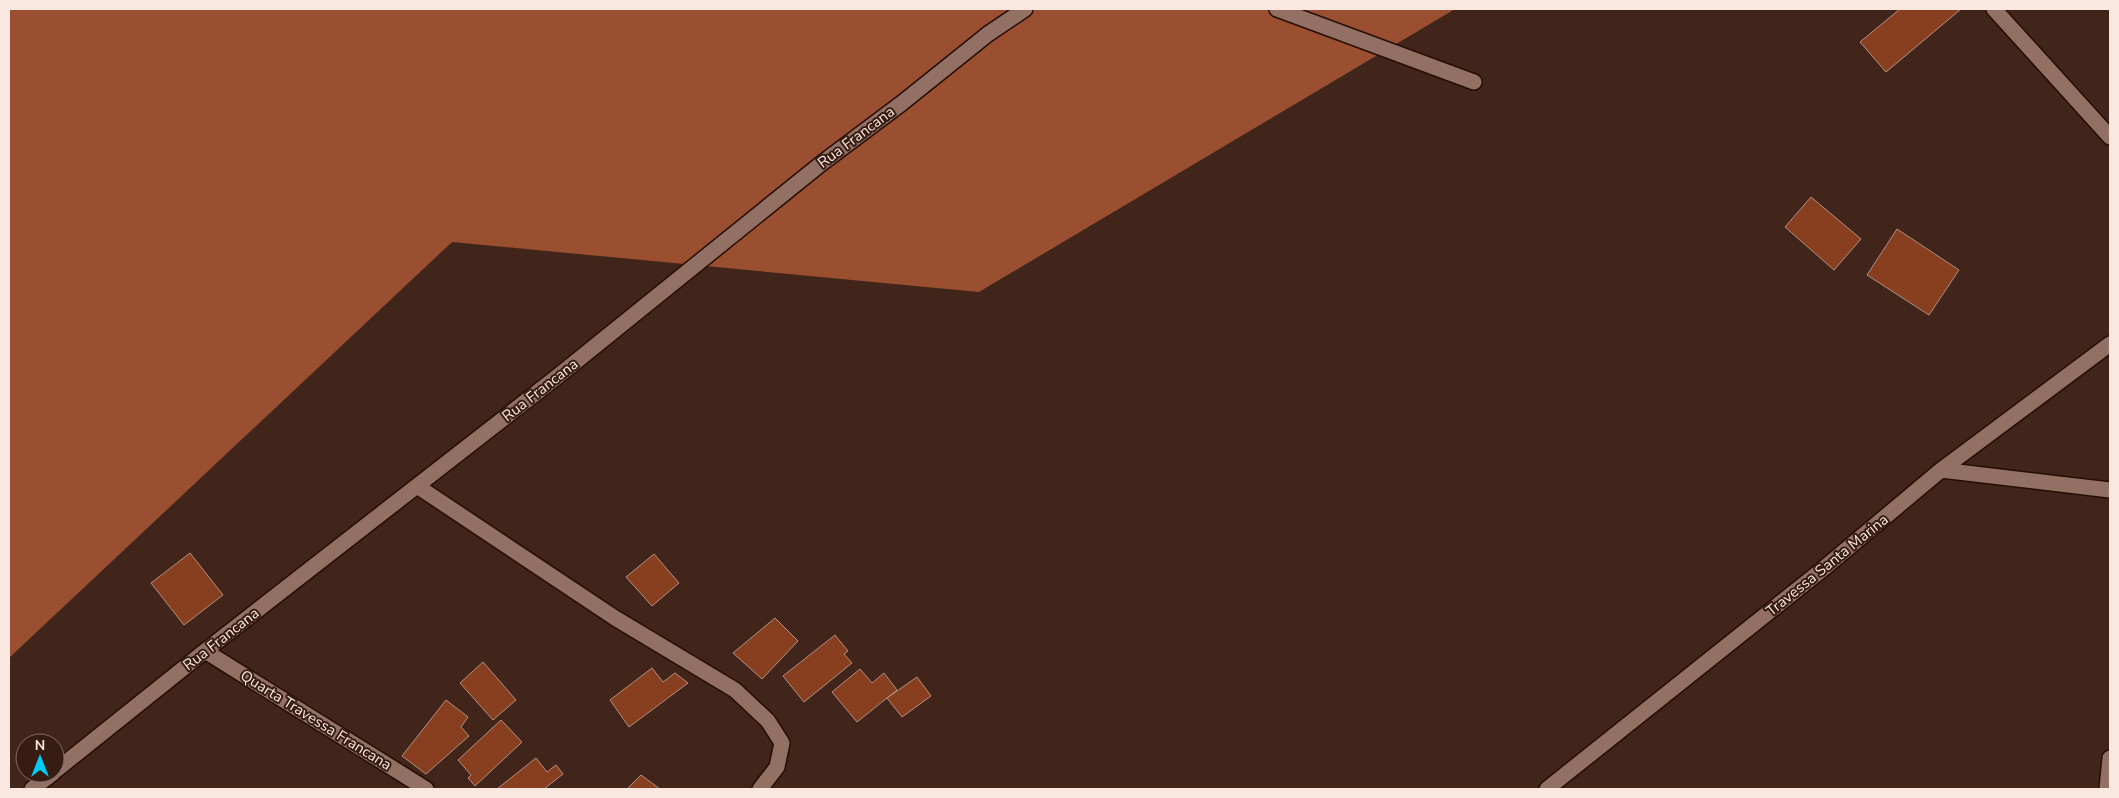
<svg xmlns="http://www.w3.org/2000/svg" width="2119" height="798" font-family="'Nunito Sans',sans-serif">
	<style>
		.forest { fill: #9a4f31 }
		.building { fill: #883f20; stroke: #b39083 }
		.lines { fill: none; stroke-linecap: round; stroke-linejoin: round }
		.minor-casing { stroke: #270d04; stroke-width: 18 }
		.minor { stroke: #927164; stroke-width: 15 }
		.labels { text-anchor: middle; stroke-width: 4; stroke-linejoin: round; paint-order: stroke }
		.street-label { font-size: 15px; fill: #fae7e0; stroke: #361c11 }
	</style>
	<rect width="100%" height="100%" fill="#41251a"/>
	<path class="forest" d="M 9,9 L 1455,9 L 979,292 L 452,242 L 9,658 Z"/>
	<path class="building" d="M 1900,9 L 1961,9 L 1886,72 L 1860,42 Z
		M 1811,197 L 1861,239 L 1834,270 L 1785,227 Z
		M 1897,229 L 1959,270 L 1929,315 L 1867,275 Z
		M 190,553 L 223,595 L 184,625 L 151,583 Z
		M 654,554 L 679,583 L 652,606 L 626,577 Z
		M 775,618 L 798,641 L 762,679 L 733,653 Z
		M 835,635 L 848,651 L 844,654 L 852,663 L 804,702 L 783,676 Z
		M 483,662 L 516,700 L 493,720 L 460,683 Z
		M 652,668 L 663,682 L 675,673 L 688,683 L 629,727 L 610,700 Z
		M 860,669 L 872,683 L 884,673 L 897,690 L 857,722 L 832,692 Z
		M 917,677 L 931,696 L 902,717 L 887,698 Z
		M 446,700 L 468,717 L 461,727 L 469,736 L 426,774 L 402,756 Z
		M 501,720 L 522,742 L 475,786 L 468,778 L 471,775 L 458,760 Z
		M 536,758 L 547,772 L 556,765 L 563,774 L 544,789 L 497,789 Z
		M 641,775 L 660,789 L 627,789 Z"/>
	<g class="lines">
		<g class="minor-casing">
			<path id="minor" d="M 1277,9 L 1474,82
				M 1994,9 L 2110,137
				M 1941,470 L 2110,490
				M 417,486 L 615,618 L 735,690 L 768,721 L 782,743 L 777,767 L 760,789
				M 205,651 L 426,789
				M 55,771 L 205,651 L 558,376 L 822,163 L 902,103 L 988,34 L 1025,9
				M 32,789 L 53,773
				M 1547,789 L 1823,569 L 1941,470 L 2110,344
				M 2107,789 L 2110,758"/>
		</g>
		<use href="#minor" class="minor"/>
	</g>
	<g class="labels">
		<g class="street-label">
			<text transform="translate(856 137) rotate(-37)" y="5">Rua Francana</text>
			<text transform="translate(540 390) rotate(-38)" y="5">Rua Francana</text>
			<text transform="translate(1827 565) rotate(-39)" y="5">Travessa Santa Marina</text>
			<text transform="translate(221 639) rotate(-38)" y="5">Rua Francana</text>
			<text transform="translate(316 720) rotate(32)" y="5">Quarta Travessa Francana</text>
		</g>
	</g>
	<rect width="2119" height="798" fill="none" stroke="#fae7e0" stroke-width="20"/>
	<g transform="translate(40 758)"><circle r="24" fill="#361c11" stroke="#846d64"/>
	<path d="M0-4L9 19L0 12L-9 19Z" fill="#01cbf9"/>
	<text y="-8" font-size="14" font-weight="bold" text-anchor="middle" fill="#fae7e0">N</text>
	</g>
</svg>
